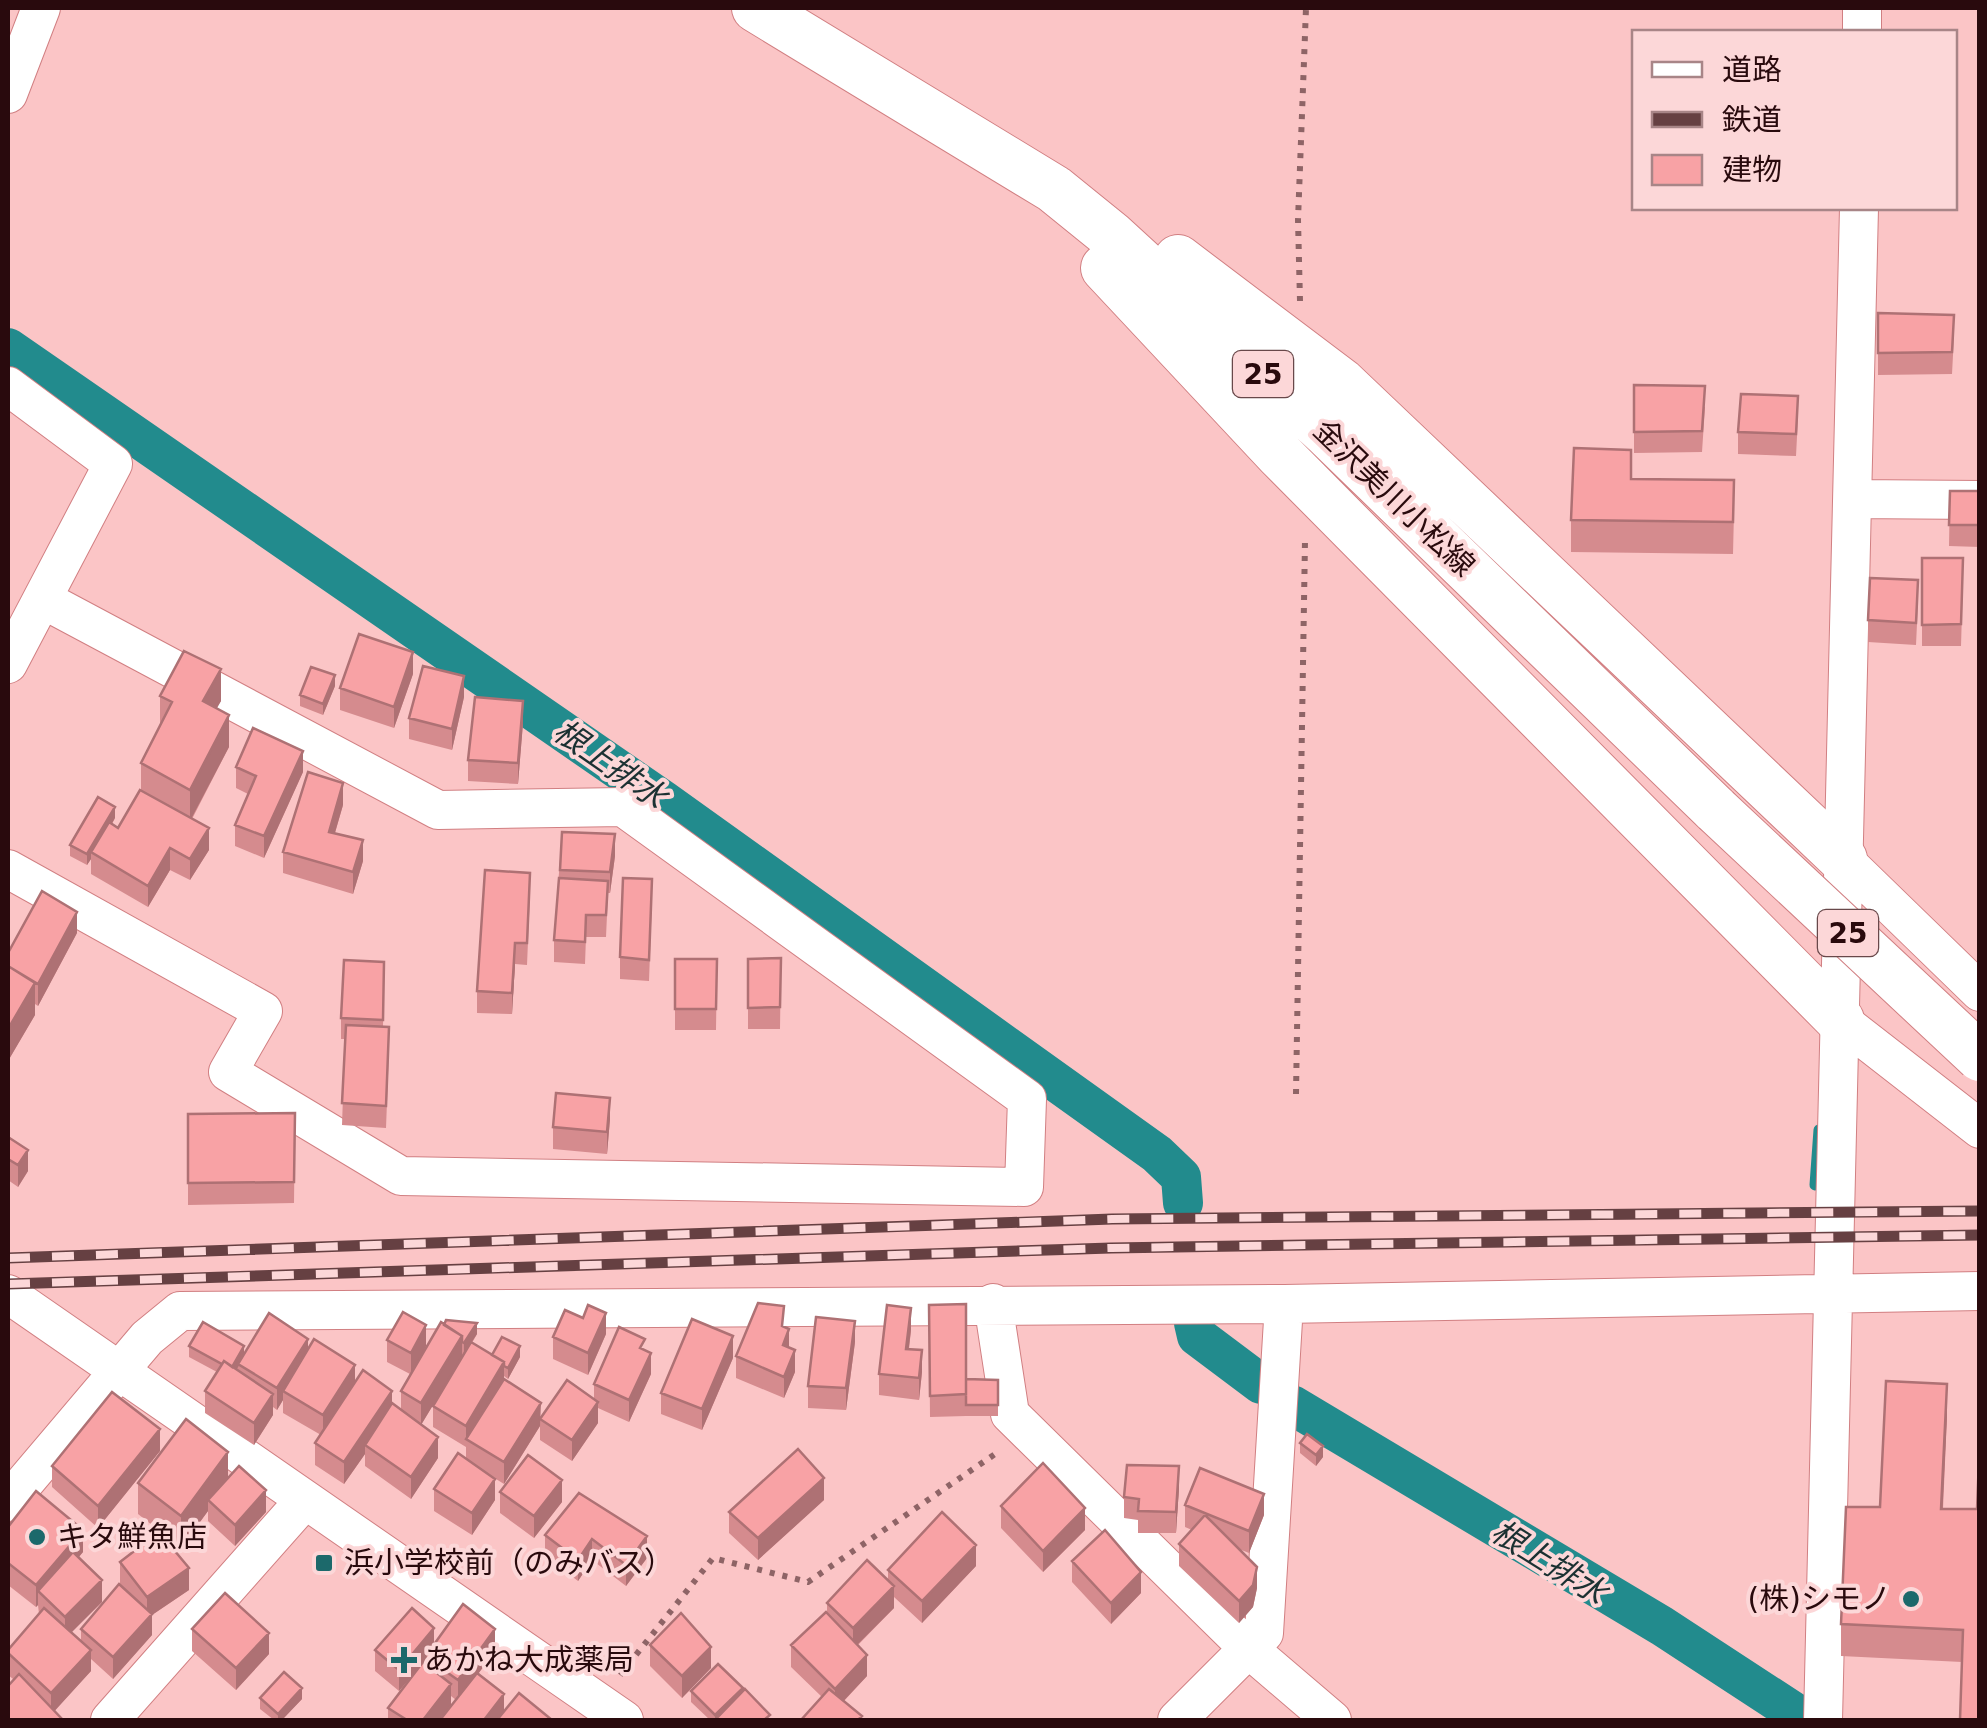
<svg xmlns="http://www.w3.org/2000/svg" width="1987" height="1728" font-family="'DejaVu Sans','Noto Sans JP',sans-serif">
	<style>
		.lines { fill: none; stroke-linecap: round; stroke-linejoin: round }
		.stream { stroke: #228b8d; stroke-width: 11 }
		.canal { stroke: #228b8d; stroke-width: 40 }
		.minor-casing { stroke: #d17f82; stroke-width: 40 }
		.major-casing { stroke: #d17f82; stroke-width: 50 }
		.path { stroke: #8e6466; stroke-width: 6; stroke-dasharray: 5 8; stroke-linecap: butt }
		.minor { stroke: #fff; stroke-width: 38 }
		.major { stroke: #fff; stroke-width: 48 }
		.rail-casing { stroke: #664042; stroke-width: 11 }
		.rail { stroke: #fcd7d8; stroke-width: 8; stroke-dasharray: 22; stroke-linecap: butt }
		.major-bridge-casing { stroke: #d17f82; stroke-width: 50; stroke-linecap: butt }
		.major-bridge { stroke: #fff; stroke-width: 48 }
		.wall { fill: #d58b8e }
		.shaded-wall { fill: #ae7174 }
		.building { fill: #f8a2a5; stroke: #ae7174; stroke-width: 2.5 }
		.poi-dot { fill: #1c696b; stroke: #fcd7d8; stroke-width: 4 }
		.labels { text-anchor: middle; stroke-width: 8; stroke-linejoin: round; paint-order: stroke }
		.shield { fill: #fcd7d8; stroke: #68484a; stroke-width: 2.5 }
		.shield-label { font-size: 28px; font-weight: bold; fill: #290a0d }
		.street-label { font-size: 30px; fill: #290a0d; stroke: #fcd7d8 }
		.poi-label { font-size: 30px; fill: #290a0d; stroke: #fcd7d8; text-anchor: start }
		.water-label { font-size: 32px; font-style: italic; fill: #1b3132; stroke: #fcd7d8 }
	</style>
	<rect width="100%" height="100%" fill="#fbc5c6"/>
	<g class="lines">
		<path class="stream" d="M 1815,1185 L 1819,1130"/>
		<path class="canal" d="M 8,348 L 664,801 L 1157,1154 L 1181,1177 L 1183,1203
			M 1194,1323 L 1197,1336 L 1261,1384
			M 1292,1405 L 1662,1626 L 1806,1720"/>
		<g class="minor-casing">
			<path id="minor" d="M 1862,32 L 1862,8
				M 8,94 L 41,8
				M 8,386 L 113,464 L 8,664
				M 1853,499 L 1980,500
				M 1843,859 L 1980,992
				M 8,869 L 263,1011 L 228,1072 L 401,1176 L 1024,1187 L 1027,1099 L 623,807 L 438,810 L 44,600
				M 1840,1020 L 1980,1129
				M 8,1294 L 624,1720
				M 993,1303 L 1010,1414 L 1249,1649 L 1332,1720
				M 8,1502 L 147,1338 L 180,1311 L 1284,1304 L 1980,1291
				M 110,1720 L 303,1502
				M 1177,1720 L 1264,1633 L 1284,1304
				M 1823,1720 L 1859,208"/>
		</g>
		<g class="major-casing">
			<path id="major" d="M 756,8 L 1054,189 L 1112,236 L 1326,432 L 1716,810
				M 1178,259 L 1342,383 L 1843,859
				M 1105,268 L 1279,454 L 1840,1020"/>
		</g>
		<path class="path" d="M 1300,301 L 1298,220 L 1306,8
			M 1296,1094 L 1305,541
			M 620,1675 L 713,1558 L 808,1582 L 998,1452"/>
		<use href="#minor" class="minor"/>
		<use href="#major" class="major"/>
		<g class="rail-casing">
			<path id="rail" d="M 8,1258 L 1112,1219 L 1980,1211
				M 8,1284 L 1111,1248 L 1980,1235"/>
		</g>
		<use href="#rail" class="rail"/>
		<g class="major-bridge-casing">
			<path id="major-bridge" d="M 1716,810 L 1980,1057"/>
		</g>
		<use href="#major-bridge" class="major-bridge"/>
	</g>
	<path class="wall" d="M 1878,313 L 1954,336 L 1952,374 L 1878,375 Z
		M 1634,385 L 1705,407 L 1702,452 L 1634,453 Z
		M 1798,417 L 1796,456 L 1738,454 L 1738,432 Z
		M 1631,479 L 1734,512 L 1733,554 L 1571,552 L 1571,520 Z
		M 1950,491 L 1980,491 L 1980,547 L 1949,546 Z
		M 1922,558 L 1963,579 L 1961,646 L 1922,646 Z
		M 1918,602 L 1916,645 L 1868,642 L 1868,620 Z
		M 413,674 L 394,728 L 340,710 L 340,688 Z
		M 335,686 L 323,715 L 300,706 L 300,695 Z
		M 160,696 L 221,701 L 216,708 L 229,747 L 192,819 L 209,850 L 190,880 L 170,870 L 148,907 L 91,874 L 91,859 L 87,865 L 70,856 L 70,845 L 115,818 L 112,824 L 118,828 L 141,790 L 141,763 L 160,727 Z
		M 464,697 L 452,750 L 409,739 L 409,718 Z
		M 523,723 L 518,784 L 468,781 L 468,760 Z
		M 236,767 L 303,772 L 264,858 L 235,846 L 235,825 L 248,794 L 236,788 Z
		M 343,805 L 335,833 L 363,861 L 353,894 L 283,873 L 283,852 Z
		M 562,832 L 615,856 L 610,893 L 608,893 L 606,937 L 586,937 L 585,964 L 554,962 L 554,940 Z
		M 530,894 L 527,965 L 515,964 L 512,1014 L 477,1013 L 477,991 Z
		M 652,900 L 649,981 L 620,979 L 620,957 Z
		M 77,933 L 38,1006 L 35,1004 L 35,1015 L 8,1061 L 8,966 Z
		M 781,958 L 780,1029 L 748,1029 L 748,959 Z
		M 675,959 L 717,959 L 716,1030 L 675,1030 Z
		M 384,962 L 383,1027 L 389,1049 L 386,1128 L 342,1125 L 345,1039 L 341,1039 L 341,1018 Z
		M 295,1113 L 294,1203 L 188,1205 L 188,1114 Z
		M 610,1119 L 607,1154 L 553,1149 L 553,1127 Z
		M 8,1137 L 28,1171 L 18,1187 L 8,1180 Z
		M 929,1305 L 966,1379 L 998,1380 L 998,1416 L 966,1416 L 966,1413 L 966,1416 L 930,1417 Z
		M 444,1325 L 477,1334 L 472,1343 L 492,1355 L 520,1357 L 508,1379 L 504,1376 L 504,1380 L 541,1417 L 594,1399 L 594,1384 L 645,1350 L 651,1374 L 629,1422 L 598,1408 L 598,1423 L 572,1461 L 540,1440 L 540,1426 L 504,1484 L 488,1474 L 495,1500 L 472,1535 L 434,1511 L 434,1489 L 466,1459 L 466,1447 L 433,1427 L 433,1406 L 450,1377 L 421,1425 L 438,1458 L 411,1499 L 365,1466 L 365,1454 L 344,1484 L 315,1465 L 315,1443 L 321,1435 L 283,1413 L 283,1400 L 277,1410 L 273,1407 L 273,1415 L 254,1445 L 205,1413 L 205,1391 L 217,1372 L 189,1357 L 189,1346 L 244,1354 L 308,1351 L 355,1383 L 401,1409 L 401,1391 L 410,1374 L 387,1362 L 387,1340 L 426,1346 Z
		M 784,1327 L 795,1372 L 784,1398 L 736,1378 L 736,1356 Z
		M 911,1330 L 909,1349 L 922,1372 L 919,1400 L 879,1395 L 879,1374 Z
		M 606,1334 L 588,1375 L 553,1359 L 553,1337 Z
		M 855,1342 L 846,1410 L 808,1408 L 808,1386 Z
		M 733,1358 L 702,1430 L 661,1414 L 661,1393 Z
		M 1947,1416 L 1943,1509 L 1980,1720 L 1962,1662 L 1841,1656 L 1841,1624 Z
		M 1300,1443 L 1323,1457 L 1316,1466 L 1300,1453 Z
		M 160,1451 L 98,1528 L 52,1487 L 52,1466 Z
		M 228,1478 L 266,1512 L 235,1546 L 208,1521 L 208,1511 L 181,1548 L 138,1514 L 138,1483 Z
		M 1179,1488 L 1176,1533 L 1138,1533 L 1138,1520 L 1124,1518 L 1124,1497 Z
		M 500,1492 L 562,1502 L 534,1538 L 500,1513 Z
		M 824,1500 L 758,1560 L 729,1533 L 729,1512 Z
		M 1185,1505 L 1264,1515 L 1249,1553 L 1239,1549 L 1257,1588 L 1253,1607 L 1239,1623 L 1179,1566 L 1179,1544 L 1192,1530 L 1185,1527 Z
		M 1001,1506 L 1085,1530 L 1043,1572 L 1001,1528 Z
		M 8,1527 L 83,1552 L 79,1557 L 102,1602 L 71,1632 L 81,1641 L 81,1629 L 120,1583 L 120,1562 L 189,1590 L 152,1615 L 152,1635 L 113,1679 L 91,1659 L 91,1671 L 54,1711 L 8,1675 L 8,1650 L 39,1614 L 38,1605 L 36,1607 L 8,1585 Z
		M 545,1535 L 647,1536 L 647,1558 L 626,1586 L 592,1560 L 578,1581 L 545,1556 Z
		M 1072,1561 L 1141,1593 L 1111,1624 L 1072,1582 Z
		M 976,1566 L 922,1623 L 894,1597 L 894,1608 L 858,1645 L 867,1676 L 844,1701 L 862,1720 L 822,1697 L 791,1667 L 791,1645 L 827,1614 L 827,1603 L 888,1580 L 888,1570 Z
		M 192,1629 L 269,1654 L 236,1690 L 192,1651 Z
		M 650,1645 L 711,1668 L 682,1698 L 650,1666 Z
		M 434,1646 L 495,1651 L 478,1674 L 504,1711 L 552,1720 L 440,1720 L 456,1700 L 451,1696 L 451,1705 L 439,1720 L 388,1720 L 388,1708 L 415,1671 L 399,1691 L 375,1671 L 375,1650 Z
		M 691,1691 L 743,1692 L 770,1720 L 710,1720 L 691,1702 Z
		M 260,1698 L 302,1699 L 282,1720 L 274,1720 L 260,1709 Z"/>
	<path class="shaded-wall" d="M 413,652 L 413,674 L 394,728 L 394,707 Z
		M 221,669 L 221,701 L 203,733 L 203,701 Z
		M 335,675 L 335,686 L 323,715 L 323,704 Z
		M 464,676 L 464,697 L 452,750 L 452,729 Z
		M 523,701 L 523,723 L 518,784 L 518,763 Z
		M 229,715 L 229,747 L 190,821 L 190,790 Z
		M 303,751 L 303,772 L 264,858 L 264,836 Z
		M 343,783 L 343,805 L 329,853 L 329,832 Z
		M 115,807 L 115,818 L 94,854 L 91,852 L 91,859 L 87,865 L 87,854 Z
		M 209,828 L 209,850 L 190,880 L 190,859 Z
		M 615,834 L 615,856 L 610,893 L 610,872 Z
		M 363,840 L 363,861 L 353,894 L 353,872 Z
		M 170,848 L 170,870 L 148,907 L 148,886 Z
		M 77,912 L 77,933 L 38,1006 L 38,984 Z
		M 515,943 L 515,964 L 512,1014 L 512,993 Z
		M 35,983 L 35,1015 L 8,1061 L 8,1029 Z
		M 610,1098 L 610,1119 L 607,1154 L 607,1132 Z
		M 28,1150 L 28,1171 L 18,1187 L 18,1165 Z
		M 911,1308 L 911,1330 L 906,1370 L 906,1349 Z
		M 606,1313 L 606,1334 L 588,1375 L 588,1353 Z
		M 855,1321 L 855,1342 L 846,1410 L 846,1388 Z
		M 477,1323 L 477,1334 L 464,1354 L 464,1343 Z
		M 426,1325 L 426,1346 L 411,1375 L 411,1353 Z
		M 789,1329 L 789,1350 L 783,1345 Z
		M 462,1336 L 462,1357 L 421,1425 L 421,1403 Z
		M 733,1336 L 733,1358 L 702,1430 L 702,1409 Z
		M 308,1339 L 308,1360 L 283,1391 L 283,1400 L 277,1410 L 277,1388 Z
		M 244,1346 L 244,1357 L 231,1379 L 231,1368 Z
		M 520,1346 L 520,1357 L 508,1379 L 508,1368 Z
		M 795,1350 L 795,1372 L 784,1398 L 784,1377 Z
		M 922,1350 L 922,1372 L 919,1400 L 919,1378 Z
		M 651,1353 L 651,1374 L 629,1422 L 629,1400 Z
		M 504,1362 L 504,1384 L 466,1439 L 466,1426 Z
		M 355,1365 L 355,1386 L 323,1436 L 323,1415 Z
		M 1947,1384 L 1947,1416 L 1941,1541 L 1941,1509 Z
		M 392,1391 L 392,1413 L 365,1445 L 365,1454 L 344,1484 L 344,1462 Z
		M 273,1394 L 273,1415 L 254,1445 L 254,1423 Z
		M 598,1402 L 598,1423 L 572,1461 L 572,1440 Z
		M 541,1403 L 540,1426 L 504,1484 L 504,1462 Z
		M 160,1429 L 160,1451 L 98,1528 L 98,1506 Z
		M 438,1437 L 438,1458 L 411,1499 L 411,1477 Z
		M 1323,1446 L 1323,1457 L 1316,1466 L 1316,1455 Z
		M 228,1452 L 228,1484 L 208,1500 L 208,1511 L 181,1548 L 181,1516 Z
		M 1179,1466 L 1179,1488 L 1176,1533 L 1176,1512 Z
		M 824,1478 L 824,1500 L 758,1560 L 758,1538 Z
		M 495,1479 L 495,1500 L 472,1535 L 472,1513 Z
		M 562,1480 L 562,1502 L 534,1538 L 534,1516 Z
		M 266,1490 L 266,1512 L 235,1546 L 235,1525 Z
		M 1264,1494 L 1264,1515 L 1249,1553 L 1249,1531 Z
		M 1085,1508 L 1085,1530 L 1043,1572 L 1043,1551 Z
		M 83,1530 L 83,1552 L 44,1597 L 38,1591 L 38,1605 L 36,1607 L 36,1585 Z
		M 647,1536 L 647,1558 L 626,1586 L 626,1565 Z
		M 592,1539 L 592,1560 L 578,1581 L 578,1560 Z
		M 976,1545 L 976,1566 L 922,1623 L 922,1601 Z
		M 1257,1567 L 1257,1588 L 1253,1607 L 1239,1623 L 1239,1601 Z
		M 189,1568 L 189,1590 L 152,1615 L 152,1635 L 113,1679 L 113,1657 L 147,1618 L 147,1597 Z
		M 1141,1572 L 1141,1593 L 1111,1624 L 1111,1603 Z
		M 102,1580 L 102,1602 L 65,1639 L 65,1617 Z
		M 894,1586 L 894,1608 L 853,1649 L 853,1628 Z
		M 434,1628 L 434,1650 L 399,1691 L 399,1670 Z
		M 495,1629 L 495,1651 L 458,1701 L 458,1680 Z
		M 269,1633 L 269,1654 L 236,1690 L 236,1668 Z
		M 711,1647 L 711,1668 L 682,1698 L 682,1676 Z
		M 91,1650 L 91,1671 L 51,1715 L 51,1693 Z
		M 867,1655 L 867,1676 L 835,1710 L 835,1689 Z
		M 451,1684 L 451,1705 L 439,1720 L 423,1720 Z
		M 302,1688 L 302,1699 L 282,1720 L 278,1720 L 278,1714 Z
		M 743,1688 L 743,1699 L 715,1720 L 715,1715 Z
		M 504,1694 L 504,1716 L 501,1720 L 484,1720 Z"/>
	<path class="building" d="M 1878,313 L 1954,315 L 1952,352 L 1878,353 Z
		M 1634,385 L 1705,386 L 1702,431 L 1634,432 Z
		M 1741,394 L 1798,396 L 1796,434 L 1738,432 Z
		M 1574,448 L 1631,450 L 1631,479 L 1734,480 L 1733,522 L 1571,520 Z
		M 1950,491 L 1980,491 L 1980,525 L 1949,525 Z
		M 1922,558 L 1963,558 L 1961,624 L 1922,625 Z
		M 1870,578 L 1918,580 L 1916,623 L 1868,620 Z
		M 359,634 L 413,652 L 394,707 L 340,688 Z
		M 184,651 L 221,669 L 203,701 L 229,715 L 190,790 L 141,763 L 172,702 L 160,696 Z
		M 423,666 L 464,676 L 452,729 L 409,718 Z
		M 311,667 L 335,675 L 323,704 L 300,695 Z
		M 475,697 L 523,701 L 518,763 L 468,760 Z
		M 253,728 L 303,751 L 264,836 L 235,825 L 256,776 L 236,767 Z
		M 308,772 L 343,783 L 329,832 L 363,840 L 353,872 L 283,852 Z
		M 140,790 L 209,828 L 190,859 L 170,848 L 148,886 L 91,852 L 109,822 L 118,828 Z
		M 98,797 L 115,807 L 87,854 L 70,845 Z
		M 562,832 L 615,834 L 610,872 L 560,870 Z
		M 485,870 L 530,873 L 527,943 L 515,943 L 512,993 L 477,991 Z
		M 559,878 L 608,881 L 606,915 L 586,915 L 585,942 L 554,940 Z
		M 623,878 L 652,879 L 649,960 L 620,957 Z
		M 42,891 L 77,912 L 38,984 L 8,966 L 8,953 Z
		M 781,958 L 780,1007 L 748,1008 L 748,959 Z
		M 675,959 L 717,959 L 716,1009 L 675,1009 Z
		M 344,960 L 384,962 L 383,1020 L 341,1018 Z
		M 8,966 L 35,983 L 8,1029 Z
		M 346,1025 L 389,1027 L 386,1106 L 342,1103 Z
		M 556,1093 L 610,1098 L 607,1132 L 553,1127 Z
		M 295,1113 L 294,1182 L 188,1183 L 188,1114 Z
		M 8,1137 L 28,1150 L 18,1165 L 8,1159 Z
		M 758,1303 L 784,1306 L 782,1326 L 789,1329 L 783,1345 L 795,1350 L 784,1377 L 736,1356 Z
		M 966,1304 L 966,1394 L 930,1396 L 929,1305 Z
		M 588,1305 L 606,1313 L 588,1353 L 553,1337 L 565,1310 L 583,1318 Z
		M 887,1305 L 911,1308 L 906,1349 L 922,1350 L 919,1378 L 879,1374 Z
		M 403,1312 L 426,1325 L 411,1353 L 387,1340 Z
		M 269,1313 L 308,1339 L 277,1388 L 238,1364 Z
		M 816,1317 L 855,1321 L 846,1388 L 808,1386 Z
		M 692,1319 L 733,1336 L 702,1409 L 661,1393 Z
		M 446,1320 L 477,1323 L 464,1343 L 462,1342 L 462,1336 L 444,1325 Z
		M 203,1322 L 244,1346 L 232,1367 L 224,1361 L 222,1364 L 189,1346 Z
		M 441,1322 L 462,1336 L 421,1403 L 401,1391 Z
		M 619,1327 L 645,1339 L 640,1348 L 651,1353 L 629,1400 L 594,1384 Z
		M 502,1337 L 520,1346 L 508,1368 L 504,1366 L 504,1362 L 492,1355 Z
		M 314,1339 L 355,1365 L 323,1415 L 283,1391 Z
		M 471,1342 L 504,1362 L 466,1426 L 433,1406 Z
		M 224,1361 L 273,1394 L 254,1423 L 205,1391 Z
		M 363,1370 L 392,1391 L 344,1462 L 315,1443 Z
		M 504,1379 L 541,1403 L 504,1462 L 466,1439 Z
		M 966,1379 L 998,1380 L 998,1405 L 966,1405 Z
		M 567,1380 L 598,1402 L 572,1440 L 540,1419 Z
		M 1886,1381 L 1947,1384 L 1941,1509 L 1977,1509 L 1980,1434 L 1980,1720 L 1960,1720 L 1963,1630 L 1841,1624 L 1846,1507 L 1880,1507 Z
		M 112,1392 L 160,1429 L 98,1506 L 52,1466 Z
		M 392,1403 L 438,1437 L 411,1477 L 365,1445 Z
		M 186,1419 L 228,1452 L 181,1516 L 138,1483 Z
		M 1307,1434 L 1323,1446 L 1316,1455 L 1300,1443 Z
		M 798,1449 L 824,1478 L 758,1538 L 729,1512 Z
		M 458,1453 L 495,1479 L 472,1513 L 434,1489 Z
		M 528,1455 L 562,1480 L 534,1516 L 500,1492 Z
		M 1043,1463 L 1085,1508 L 1043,1551 L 1001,1506 Z
		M 1127,1465 L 1179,1466 L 1176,1512 L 1138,1511 L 1139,1499 L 1124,1497 Z
		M 239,1466 L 266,1490 L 235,1525 L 208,1500 Z
		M 1200,1468 L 1264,1494 L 1249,1531 L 1185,1505 Z
		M 36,1491 L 83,1530 L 36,1585 L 8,1563 L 8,1527 Z
		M 579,1493 L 647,1536 L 626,1565 L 592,1539 L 578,1560 L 545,1535 Z
		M 942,1512 L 976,1545 L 922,1601 L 888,1570 Z
		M 1205,1515 L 1257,1567 L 1253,1585 L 1239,1601 L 1179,1544 Z
		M 1105,1530 L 1141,1572 L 1111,1603 L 1072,1561 Z
		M 159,1532 L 189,1568 L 147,1597 L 120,1562 Z
		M 73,1552 L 102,1580 L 65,1617 L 38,1591 Z
		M 867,1560 L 894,1586 L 853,1628 L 827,1603 Z
		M 119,1584 L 152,1614 L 113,1657 L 81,1629 Z
		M 225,1593 L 269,1633 L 236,1668 L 192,1629 Z
		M 463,1604 L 495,1629 L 458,1680 L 425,1657 Z
		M 44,1608 L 91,1650 L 51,1693 L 8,1653 L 8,1650 Z
		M 412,1608 L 434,1628 L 399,1670 L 375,1650 Z
		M 826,1612 L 867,1655 L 835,1689 L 791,1645 Z
		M 681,1613 L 711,1647 L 682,1676 L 650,1645 Z
		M 423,1662 L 451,1684 L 423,1720 L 407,1720 L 388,1708 Z
		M 718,1664 L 743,1688 L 715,1715 L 691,1691 Z
		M 284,1672 L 302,1688 L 278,1714 L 260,1698 Z
		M 477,1673 L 504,1694 L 484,1720 L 440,1720 Z
		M 19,1674 L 63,1720 L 8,1720 L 8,1686 Z
		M 745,1689 L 770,1715 L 764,1720 L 715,1720 Z
		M 829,1689 L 862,1716 L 858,1720 L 801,1720 Z
		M 519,1693 L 552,1720 L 497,1720 Z"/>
	<g class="poi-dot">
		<circle cx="37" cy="1537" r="10"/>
		<rect x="314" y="1553" width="20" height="20" rx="5"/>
		<circle cx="1911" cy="1599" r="10"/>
		<path d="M399 1645h10v10h10v10h-10v10h-10v-10h-10v-10h10z"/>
	</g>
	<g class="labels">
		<g class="shield">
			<rect x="1233" y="351" width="60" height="46" rx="8"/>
			<rect x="1818" y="910" width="60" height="46" rx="8"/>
		</g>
		<g class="shield-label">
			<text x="1263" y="384">25</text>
			<text x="1848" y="943">25</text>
		</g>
		<g class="street-label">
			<text transform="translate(1394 498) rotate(44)" y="10">金沢美川小松線</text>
		</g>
		<g class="poi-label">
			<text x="57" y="1547">キタ鮮魚店</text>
			<text x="344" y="1573">浜小学校前（のみバス）</text>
			<text x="1891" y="1609" text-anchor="end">(株)シモノ</text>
			<text x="424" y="1670">あかね大成薬局</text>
		</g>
		<g class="water-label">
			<text transform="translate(610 764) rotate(35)" y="11">根上排水</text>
			<text transform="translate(1549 1562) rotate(32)" y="11">根上排水</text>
		</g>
	</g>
	<rect width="1987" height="1728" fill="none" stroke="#290a0d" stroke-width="20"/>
	<rect x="1632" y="30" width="325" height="180" fill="#fcd7d8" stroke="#a88587" stroke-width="2.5"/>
	<rect x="1652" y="62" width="50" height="15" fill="#ffffff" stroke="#a88587" stroke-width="2.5"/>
	<text x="1722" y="80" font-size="30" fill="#290a0d">道路</text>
	<rect x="1652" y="112" width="50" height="15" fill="#664042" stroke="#a88587" stroke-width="2.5"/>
	<text x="1722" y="130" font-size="30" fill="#290a0d">鉄道</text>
	<rect x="1652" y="155" width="50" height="30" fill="#f8a2a5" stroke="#a88587" stroke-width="2.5"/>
	<text x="1722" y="180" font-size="30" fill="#290a0d">建物</text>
</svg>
